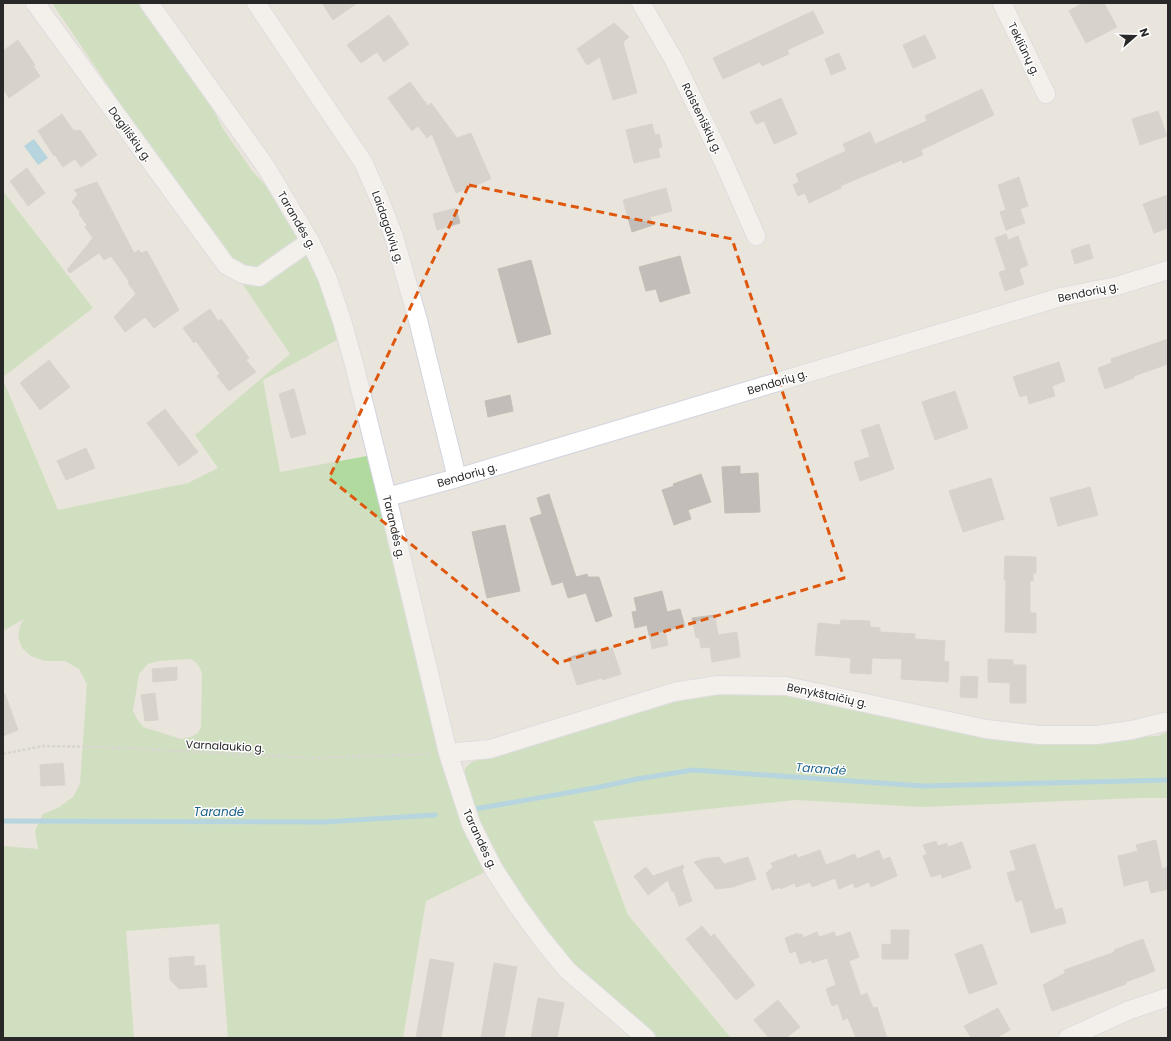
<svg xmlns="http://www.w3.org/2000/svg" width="1171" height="1041" font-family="Poppins,sans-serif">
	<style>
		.green { fill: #b1da9e; fill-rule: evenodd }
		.water { fill: #7ac3e0 }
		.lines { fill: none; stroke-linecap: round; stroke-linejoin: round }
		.stream { stroke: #7ac3e0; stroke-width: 5 }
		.building { fill: #c2bdb8; stroke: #c4bfb6 }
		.minor-casing { stroke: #d1d4e0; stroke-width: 20 }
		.path { stroke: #c3c3c3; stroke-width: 2.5; stroke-dasharray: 3 2; stroke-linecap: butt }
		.minor { stroke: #fff; stroke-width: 18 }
		.marked { fill: none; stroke: #de570d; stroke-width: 3; stroke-dasharray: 8 5; stroke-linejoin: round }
		.labels { text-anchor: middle; stroke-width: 3; stroke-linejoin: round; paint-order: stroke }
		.street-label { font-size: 11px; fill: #282828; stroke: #fff }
		.water-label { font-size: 12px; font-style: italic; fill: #1c6189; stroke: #fff }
	</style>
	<rect width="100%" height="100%" fill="#e9e4dc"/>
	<path class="green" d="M 52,3 L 141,3 L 202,88 L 223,129 L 253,172 L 270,190 L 288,217 L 316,273 L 339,339 L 263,380 L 280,472 L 367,456 L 401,592 L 487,871 L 426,901 L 403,1038 L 228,1038 L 219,924 L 126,931 L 134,1038 L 3,1038 L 3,846 L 38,849 L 35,831 L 43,814 L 58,808 L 73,797 L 80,784 L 87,684 L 79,669 L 65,661 L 45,661 L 31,656 L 22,648 L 18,637 L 20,626 L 24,619 L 3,631 L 3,380 L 58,510 L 188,483 L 218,468 L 195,435 L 290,354 ZM 188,659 C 196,660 199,665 202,673 L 201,727 L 198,733 L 191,737 L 181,739 L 143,727 L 137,719 L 133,711 L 139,674 L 148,664 L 158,661 Z
		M 3,191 L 93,308 L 3,377 Z
		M 706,692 L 790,694 L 962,733 L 1025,740 L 1104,739 L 1157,736 L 1168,732 L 1168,798 L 1138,798 L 922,807 L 796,800 L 593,821 L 628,915 L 731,1038 L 658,1038 L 569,961 L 541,928 L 494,855 L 477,819 L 464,780 L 465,768 L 472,762 L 674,699 Z"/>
	<path class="water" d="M 34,139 L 48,158 L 38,165 L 24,146 Z"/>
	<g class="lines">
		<path class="stream" d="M 475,809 L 600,787 L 637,779 L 693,770 L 923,786 L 1168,780
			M 3,821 L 324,822 L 435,815"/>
	</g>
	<path class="building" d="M 322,3 L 357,3 L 333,20 Z
		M 1083,3 L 1104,3 L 1117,27 L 1086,43 L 1069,11 Z
		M 813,11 L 824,33 L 787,50 L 789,54 L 762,66 L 760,62 L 723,79 L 713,58 Z
		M 389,15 L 409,44 L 384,62 L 377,52 L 361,63 L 347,45 Z
		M 614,23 L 629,37 L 623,42 L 637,93 L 613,100 L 600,57 L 587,65 L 577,49 Z
		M 925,35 L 936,58 L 913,68 L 903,45 Z
		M 18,40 L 35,65 L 33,66 L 40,76 L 9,98 L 3,89 L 3,51 Z
		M 839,53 L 846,69 L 831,75 L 825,59 Z
		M 410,82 L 428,106 L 431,103 L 457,138 L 471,133 L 491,179 L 456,193 L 432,134 L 427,138 L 418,126 L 412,131 L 388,98 Z
		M 982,89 L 994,115 L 921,150 L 923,155 L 903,163 L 902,160 L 840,186 L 841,188 L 809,203 L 805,193 L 798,196 L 793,185 L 799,182 L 796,174 L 846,151 L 843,144 L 870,132 L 875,144 L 927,121 L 925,116 Z
		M 781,98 L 797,134 L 774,144 L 764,121 L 756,124 L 750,112 Z
		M 1158,111 L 1167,136 L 1140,145 L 1132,119 Z
		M 62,114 L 73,130 L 81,131 L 97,155 L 81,167 L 75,159 L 63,167 L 55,155 L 54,156 L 38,131 Z
		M 652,124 L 655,135 L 659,134 L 662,147 L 658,148 L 660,157 L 634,163 L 626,130 Z
		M 27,168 L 45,193 L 28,206 L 10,181 Z
		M 1019,177 L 1028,206 L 1020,209 L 1025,223 L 1006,230 L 1000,212 L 1006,210 L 998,185 Z
		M 97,182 L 134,253 L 139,250 L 141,253 L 147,251 L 179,310 L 154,328 L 145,317 L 125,332 L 114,317 L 136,294 L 128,283 L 129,281 L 111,256 L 104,260 L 99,253 L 70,273 L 67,270 L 93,238 L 85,227 L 87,225 L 79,214 L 80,212 L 72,202 L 78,194 L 74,190 Z
		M 666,188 L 672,211 L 650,217 L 653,225 L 632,232 L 623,200 Z
		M 1168,195 L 1168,228 L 1154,233 L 1143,204 Z
		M 456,208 L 460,223 L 437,230 L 433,214 Z
		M 1006,234 L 1008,240 L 1018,236 L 1028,265 L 1019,269 L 1024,284 L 1005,291 L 999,272 L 1006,270 L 995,238 Z
		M 1089,244 L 1093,258 L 1075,264 L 1071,250 Z
		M 680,256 L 690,293 L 660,302 L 656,289 L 646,291 L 639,267 Z
		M 531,260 L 551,334 L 518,343 L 498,269 Z
		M 210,309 L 218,321 L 221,319 L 249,358 L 246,360 L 256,372 L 229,391 L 217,376 L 220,374 L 196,341 L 194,343 L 183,328 Z
		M 1168,339 L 1168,364 L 1134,376 L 1134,378 L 1105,389 L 1098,368 L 1112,363 L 1111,359 Z
		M 49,360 L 70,387 L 40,410 L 20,383 Z
		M 1059,362 L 1065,381 L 1052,386 L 1055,396 L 1029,404 L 1027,395 L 1020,397 L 1013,377 Z
		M 294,389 L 306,434 L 291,438 L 279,394 Z
		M 955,391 L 968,428 L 935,440 L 922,402 Z
		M 510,395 L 513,411 L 488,417 L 485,401 Z
		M 165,409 L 198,452 L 179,466 L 147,423 Z
		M 879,424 L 894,469 L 860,481 L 854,462 L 870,457 L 861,430 Z
		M 86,448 L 95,468 L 66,480 L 57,461 Z
		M 740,466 L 740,474 L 758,473 L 760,512 L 725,513 L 722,467 Z
		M 701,474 L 711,502 L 688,510 L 691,519 L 674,525 L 662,490 L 674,486 L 673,484 Z
		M 991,478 L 1004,519 L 963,532 L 949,491 Z
		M 1090,487 L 1098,515 L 1058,526 L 1050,498 Z
		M 549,494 L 576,577 L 587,574 L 588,577 L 599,577 L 612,616 L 596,622 L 586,593 L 568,598 L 563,582 L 552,585 L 530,518 L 542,514 L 537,498 Z
		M 505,525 L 520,591 L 487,598 L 472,532 Z
		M 1005,556 L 1036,557 L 1036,573 L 1033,573 L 1033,581 L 1030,580 L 1030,613 L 1036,613 L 1036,633 L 1005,632 L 1006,580 L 1004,580 Z
		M 662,591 L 667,612 L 680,609 L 685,627 L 665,631 L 668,645 L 652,649 L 647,625 L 635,628 L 632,612 L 637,611 L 634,598 Z
		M 715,615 L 718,635 L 737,632 L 740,657 L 712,662 L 710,647 L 701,648 L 699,637 L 696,638 L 692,618 Z
		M 841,620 L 870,621 L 870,627 L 880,628 L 880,632 L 915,634 L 915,639 L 945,641 L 944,661 L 949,662 L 948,682 L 901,679 L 902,659 L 872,658 L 871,674 L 850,673 L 851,658 L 815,655 L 818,623 L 840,625 Z
		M 612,648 L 621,674 L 603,680 L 602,678 L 577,685 L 568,658 L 596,649 L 597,652 Z
		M 988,659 L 1013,660 L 1013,665 L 1026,665 L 1026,703 L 1010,703 L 1010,683 L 988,682 Z
		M 177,667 L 177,680 L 153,682 L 152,669 Z
		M 961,676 L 978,677 L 977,698 L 960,697 Z
		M 155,693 L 158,720 L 145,721 L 141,695 Z
		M 5,694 L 18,730 L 3,736 L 3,695 Z
		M 63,763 L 65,785 L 41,786 L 40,765 Z
		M 1156,840 L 1162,869 L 1168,867 L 1168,889 L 1151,893 L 1148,880 L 1124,886 L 1118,856 L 1138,851 L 1136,845 Z
		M 936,841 L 938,846 L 947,843 L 948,847 L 962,842 L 971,868 L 942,878 L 941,874 L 931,877 L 923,856 L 927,854 L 923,845 Z
		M 1035,844 L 1055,910 L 1062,908 L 1066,923 L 1031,933 L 1022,900 L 1016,902 L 1007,873 L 1016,870 L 1010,851 Z
		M 820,850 L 826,865 L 855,854 L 857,859 L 879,850 L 883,860 L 890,857 L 897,876 L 871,887 L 869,882 L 855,888 L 853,883 L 839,889 L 835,878 L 812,887 L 810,882 L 796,887 L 795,883 L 780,889 L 780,887 L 772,890 L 766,873 L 773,867 L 771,863 L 796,854 L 798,858 Z
		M 719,857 L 724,864 L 748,857 L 756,879 L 733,887 L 716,889 L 694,862 L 703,859 Z
		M 683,865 L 684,868 L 682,870 L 692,901 L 679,906 L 674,891 L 672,892 L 668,880 L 648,895 L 634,876 L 646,867 L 653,876 Z
		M 702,926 L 711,937 L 714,934 L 755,985 L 736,1000 L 686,939 Z
		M 891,930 L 909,930 L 908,959 L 882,959 L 882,944 L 891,945 Z
		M 817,932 L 819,937 L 834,932 L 836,937 L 850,932 L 859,957 L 849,961 L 861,996 L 867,993 L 873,1008 L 877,1007 L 887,1038 L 856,1038 L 848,1018 L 843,1020 L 838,1004 L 832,1006 L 826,989 L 836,985 L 827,958 L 812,963 L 811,960 L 800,964 L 796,951 L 790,953 L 785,938 L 798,933 L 799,935 L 802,934 L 803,938 Z
		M 1143,939 L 1155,971 L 1126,982 L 1126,984 L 1052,1011 L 1043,985 L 1065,973 L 1064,970 L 1115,952 L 1114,950 Z
		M 982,944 L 997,984 L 969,994 L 955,954 Z
		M 194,956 L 194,966 L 205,965 L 207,987 L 179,989 L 170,980 L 169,958 Z
		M 430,959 L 454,963 L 441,1038 L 416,1038 Z
		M 494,963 L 517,967 L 504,1038 L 481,1038 Z
		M 538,998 L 564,1003 L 557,1038 L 531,1038 Z
		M 778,1000 L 800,1027 L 786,1038 L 769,1038 L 754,1020 Z
		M 998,1008 L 1010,1030 L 996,1038 L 971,1038 L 964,1026 Z"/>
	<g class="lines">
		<g class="minor-casing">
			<path id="minor" d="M 35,3 L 226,265 L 242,274 L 259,277 L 310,241
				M 149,3 L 266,167 L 310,241 L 327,277 L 342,321 L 354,364 L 387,497 L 448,753 L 471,824 L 493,868 L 517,905 L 541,938 L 567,970 L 646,1038
				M 256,3 L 363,162 L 379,198 L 394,237 L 418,320 L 457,478
				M 641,3 L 674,60 L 723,161 L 756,236
				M 1002,3 L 1046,94
				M 387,497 L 457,478 L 1061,297 L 1117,286 L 1168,270
				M 448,753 L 490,749 L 674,692 L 718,685 L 786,686 L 986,729 L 1039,735 L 1096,735 L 1132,730 L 1164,722
				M 1068,1038 L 1127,1011 L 1168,997"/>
		</g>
		<path class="path" d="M 3,754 L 42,746 L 105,747 L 312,758 L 431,754"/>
		<use href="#minor" class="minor"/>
	</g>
	<path d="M0 0H1171V1041H0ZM 469,185 L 732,239 L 844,578 L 558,663 L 329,478 Z" fill="#e9e4dc" fill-opacity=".55" fill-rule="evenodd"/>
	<path class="marked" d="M 469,185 L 732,239 L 844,578 L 558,663 L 329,478 Z"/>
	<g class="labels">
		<g class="street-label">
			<text transform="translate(1024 49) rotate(64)" y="4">Tekliūnų g.</text>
			<text transform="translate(702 118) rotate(64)" y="4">Raisteniškių g.</text>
			<text transform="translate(130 134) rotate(54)" y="4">Dagiliškių g.</text>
			<text transform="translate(297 220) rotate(60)" y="4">Tarandės g.</text>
			<text transform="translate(388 227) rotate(71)" y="4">Laidagalvių g.</text>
			<text transform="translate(1088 292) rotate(-12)" y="4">Bendorių g.</text>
			<text transform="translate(777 382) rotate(-17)" y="4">Bendorių g.</text>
			<text transform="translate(467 475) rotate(-16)" y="4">Bendorių g.</text>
			<text transform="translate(394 527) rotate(77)" y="4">Tarandės g.</text>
			<text transform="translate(827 695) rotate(12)" y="4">Benykštaičių g.</text>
			<text transform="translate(225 746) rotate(3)" y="4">Varnalaukio g.</text>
			<text transform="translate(480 839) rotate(65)" y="4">Tarandės g.</text>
		</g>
		<g class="water-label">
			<text transform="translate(821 769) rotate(4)" y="4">Tarandė</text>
			<text x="219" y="816">Tarandė</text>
		</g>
	</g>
	<rect width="1171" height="1041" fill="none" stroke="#282828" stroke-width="8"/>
	<g transform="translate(1135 36) rotate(70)" stroke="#ffffff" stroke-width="3" paint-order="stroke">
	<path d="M0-3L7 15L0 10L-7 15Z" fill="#282828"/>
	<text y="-6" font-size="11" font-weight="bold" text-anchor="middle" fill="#282828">N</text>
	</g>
</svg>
